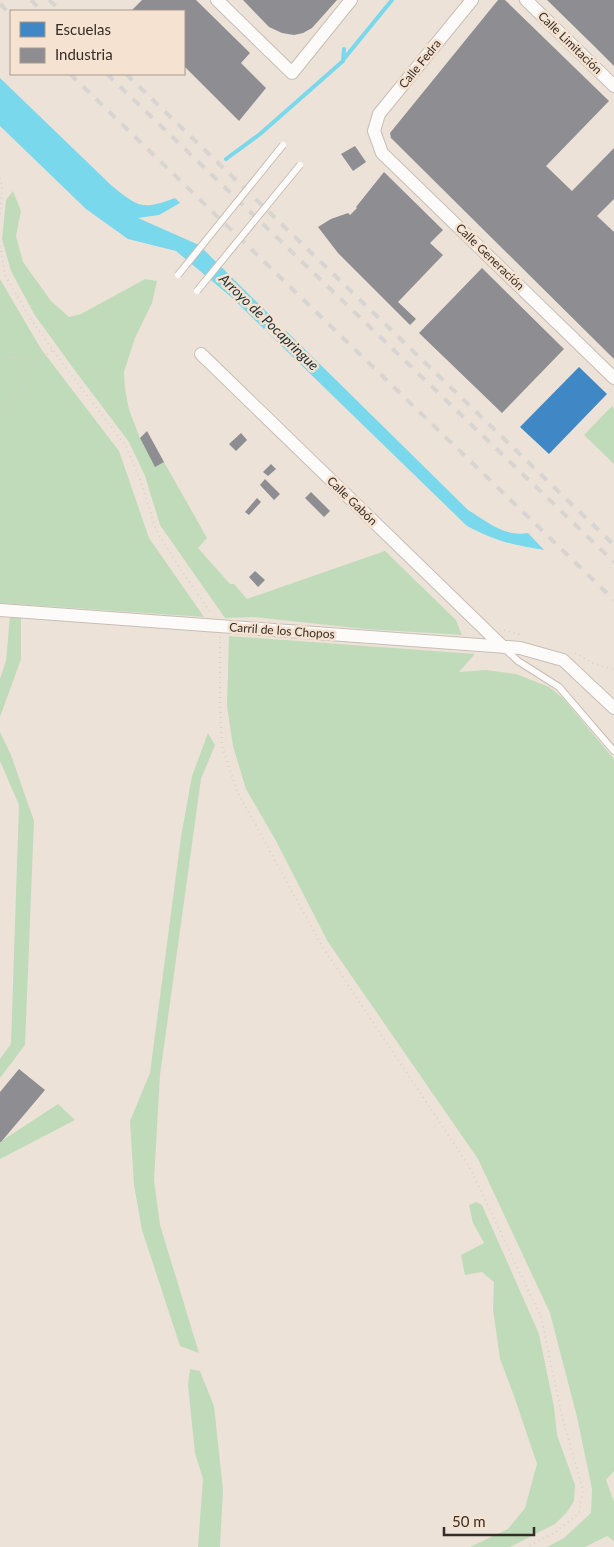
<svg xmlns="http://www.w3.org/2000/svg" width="614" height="1547" font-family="Lato,sans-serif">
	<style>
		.green { fill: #c0dbb9 }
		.water { fill: #79d8ec }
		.pier { fill: #ede2d8 }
		.schools { fill: #3f88c5 }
		.industry { fill: #8d8d92 }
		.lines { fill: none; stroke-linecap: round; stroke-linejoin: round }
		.stream { stroke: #79d8ec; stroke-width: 4 }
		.service-casing { stroke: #c7beb6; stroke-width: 8 }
		.minor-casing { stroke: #c7beb6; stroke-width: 14 }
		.path { stroke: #d5d2cf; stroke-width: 2; stroke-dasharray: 1 4; stroke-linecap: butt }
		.service { stroke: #fcfbf9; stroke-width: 6 }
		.minor { stroke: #fcfbf9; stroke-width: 12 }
		.rail { stroke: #d7d4d1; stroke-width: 4; stroke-dasharray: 9 9; stroke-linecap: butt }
		.service-bridge-casing { stroke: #c7beb6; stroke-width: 8; stroke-linecap: butt }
		.service-bridge { stroke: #fcfbf9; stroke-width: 6 }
		.labels { text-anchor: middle; stroke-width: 5; stroke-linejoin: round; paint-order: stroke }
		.street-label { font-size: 12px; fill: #352d27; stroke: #f5e2d0 }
		.water-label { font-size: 14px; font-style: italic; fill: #193036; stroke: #f5e2d0 }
	</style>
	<rect width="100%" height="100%" fill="#ede2d8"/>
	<path class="green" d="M 13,191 L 21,211 L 16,236 L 23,262 L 51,301 L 69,317 L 81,314 L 145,279 L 157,281 L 152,303 L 135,338 L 124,372 L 125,389 L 129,410 L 140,438 L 155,466 L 164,462 L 207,538 L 198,548 L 230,584 L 234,584 L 247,599 L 385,551 L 456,620 L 462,635 L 365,629 L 253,617 L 225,618 L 160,525 L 145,476 L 129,442 L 73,368 L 34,314 L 11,271 L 2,239 L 6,200 Z
		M 0,279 L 41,349 L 119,451 L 149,538 L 204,617 L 0,603 Z
		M 612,406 L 614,409 L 614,464 L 584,435 Z
		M 10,616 L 21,616 L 21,659 L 0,717 L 0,679 L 6,661 Z
		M 229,636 L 475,654 L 459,672 L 486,670 L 516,674 L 549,687 L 563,698 L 614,759 L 614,1471 L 606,1480 L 614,1502 L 614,1541 L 607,1536 L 585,1547 L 547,1547 L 564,1538 L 591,1513 L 592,1489 L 577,1417 L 550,1313 L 478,1159 L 328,942 L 275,839 L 246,789 L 233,746 L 227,706 Z
		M 0,732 L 11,755 L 34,821 L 25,1045 L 0,1078 L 0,1059 L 11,1044 L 19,805 L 0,761 Z
		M 208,733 L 215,745 L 201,779 L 160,1075 L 154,1180 L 160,1225 L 199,1353 L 180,1346 L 142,1230 L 134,1185 L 130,1121 L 150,1073 L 181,837 L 192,776 Z
		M 58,1104 L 75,1120 L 0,1159 L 0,1142 Z
		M 476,1202 L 482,1205 L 539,1334 L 554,1407 L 557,1435 L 575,1485 L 574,1501 L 567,1512 L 555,1524 L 510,1547 L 470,1547 L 508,1529 L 525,1508 L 537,1464 L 513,1393 L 500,1359 L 493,1309 L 494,1282 L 482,1272 L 465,1275 L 461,1255 L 484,1243 L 473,1223 L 469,1205 Z
		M 190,1369 L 200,1371 L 214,1406 L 223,1490 L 220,1547 L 198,1547 L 203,1479 L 195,1453 L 188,1385 Z"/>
	<path class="water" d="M 0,78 L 112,186 C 140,208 142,210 175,198 L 180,203 L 159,215 L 138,218 L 199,245 L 468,510 C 488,522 504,537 528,533 L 544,550 C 513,545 495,541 467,526 L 230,296 L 176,251 L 128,239 L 86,209 L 0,126 Z"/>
	<path class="pier" d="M 274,318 L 287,330 L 277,341 L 264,329 Z"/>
	<path class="schools" d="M 579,367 L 607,394 L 549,454 L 520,427 Z"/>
	<path class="industry" d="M 142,0 L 196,0 L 250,53 L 241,63 L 266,88 L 239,121 L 184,66 L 184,11 L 131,11 Z
		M 243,0 L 337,0 L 312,28 L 303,33 L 294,35 L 282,33 L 269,27 Z
		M 498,0 L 505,0 L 609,101 L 546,166 L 572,191 L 614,148 L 614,199 L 597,216 L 614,232 L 614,359 L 391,138 L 390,133 Z
		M 547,0 L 614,0 L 614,66 L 592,44 Z
		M 355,146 L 366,162 L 353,171 L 341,154 Z
		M 384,172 L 443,230 L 430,243 L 443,255 L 398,302 L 416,319 L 410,325 L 338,253 L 318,227 L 331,219 L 348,213 L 350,215 L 357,208 L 356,207 Z
		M 482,268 L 564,349 L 502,413 L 419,333 Z
		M 147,431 L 164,462 L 155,467 L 140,438 Z
		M 241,433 L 247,440 L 236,451 L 229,444 Z
		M 271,464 L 276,469 L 268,476 L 263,472 Z
		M 265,479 L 280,494 L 274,500 L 260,485 Z
		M 311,492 L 330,511 L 324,517 L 305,498 Z
		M 257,498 L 261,502 L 249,515 L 245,512 Z
		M 255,571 L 265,580 L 258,587 L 249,577 Z
		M 19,1069 L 45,1090 L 1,1142 L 0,1142 L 0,1092 Z"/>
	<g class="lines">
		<path class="stream" d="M 343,60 L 392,0
			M 226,159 L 260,134 L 343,61 L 344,49"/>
		<g class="service-casing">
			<path id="service" d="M 504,648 L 518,661 L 559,687 L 614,751"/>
		</g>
		<g class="minor-casing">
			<path id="minor" d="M 217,0 L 292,73 L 351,0
				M 472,0 L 379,114 L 374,131 L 382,153 L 614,378
				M 526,0 L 614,86
				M 201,354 L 503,647
				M 0,610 L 520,648 L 563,660 L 614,708"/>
		</g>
		<path class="path" d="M 0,178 L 2,186 L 0,218
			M 0,246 L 5,275 L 30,318 L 69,372 L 126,446 L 140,479 L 156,530 L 181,570 L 211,613
			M 0,359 L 1,357 L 43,357
			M 0,410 L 10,397 L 26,384 L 33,365 L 53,350
			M 504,630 L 521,635
			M 220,637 L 220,703 L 222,746 L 237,791 L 322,946 L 469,1166 L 541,1317 L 562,1416 L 583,1490 L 579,1513 L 556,1532 L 526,1547
			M 575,653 L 593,663 L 614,670"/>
		<use href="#service" class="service"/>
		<use href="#minor" class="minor"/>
		<path class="rail" d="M 31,0 L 42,11
			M 49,0 L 61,11
			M 0,4 L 11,15
			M 70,74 L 614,600
			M 107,74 L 614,562
			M 126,74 L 614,545"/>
		<g class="service-bridge-casing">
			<path id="service-bridge" d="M 178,275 L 283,145
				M 197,291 L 300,165"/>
		</g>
		<use href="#service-bridge" class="service-bridge"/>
	</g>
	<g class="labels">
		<g class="street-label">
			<text transform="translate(570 43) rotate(44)" y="4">Calle Limitación</text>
			<text transform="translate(420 64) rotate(-51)" y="4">Calle Fedra</text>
			<text transform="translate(490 257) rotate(44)" y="4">Calle Generación</text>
			<text transform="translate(352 501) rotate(44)" y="4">Calle Gabón</text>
			<text transform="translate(282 631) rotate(4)" y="4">Carril de los Chopos</text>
		</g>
		<g class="water-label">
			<text transform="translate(269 322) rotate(44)" y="5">Arroyo de Pocapringue</text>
		</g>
	</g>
	<rect x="10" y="10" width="175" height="65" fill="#f5e2d0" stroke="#a89a8c"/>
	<rect x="20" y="22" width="25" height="15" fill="#3f88c5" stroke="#a89a8c"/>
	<text x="55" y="35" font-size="15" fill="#352d27">Escuelas</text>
	<rect x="20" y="48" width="25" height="15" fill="#8d8d92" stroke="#a89a8c"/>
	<text x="55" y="60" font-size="15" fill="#352d27">Industria</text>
	<path d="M444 1527v8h90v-8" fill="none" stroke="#352d27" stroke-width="2.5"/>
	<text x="452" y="1527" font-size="15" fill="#352d27" stroke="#f5e2d0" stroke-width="4" paint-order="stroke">50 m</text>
</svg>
